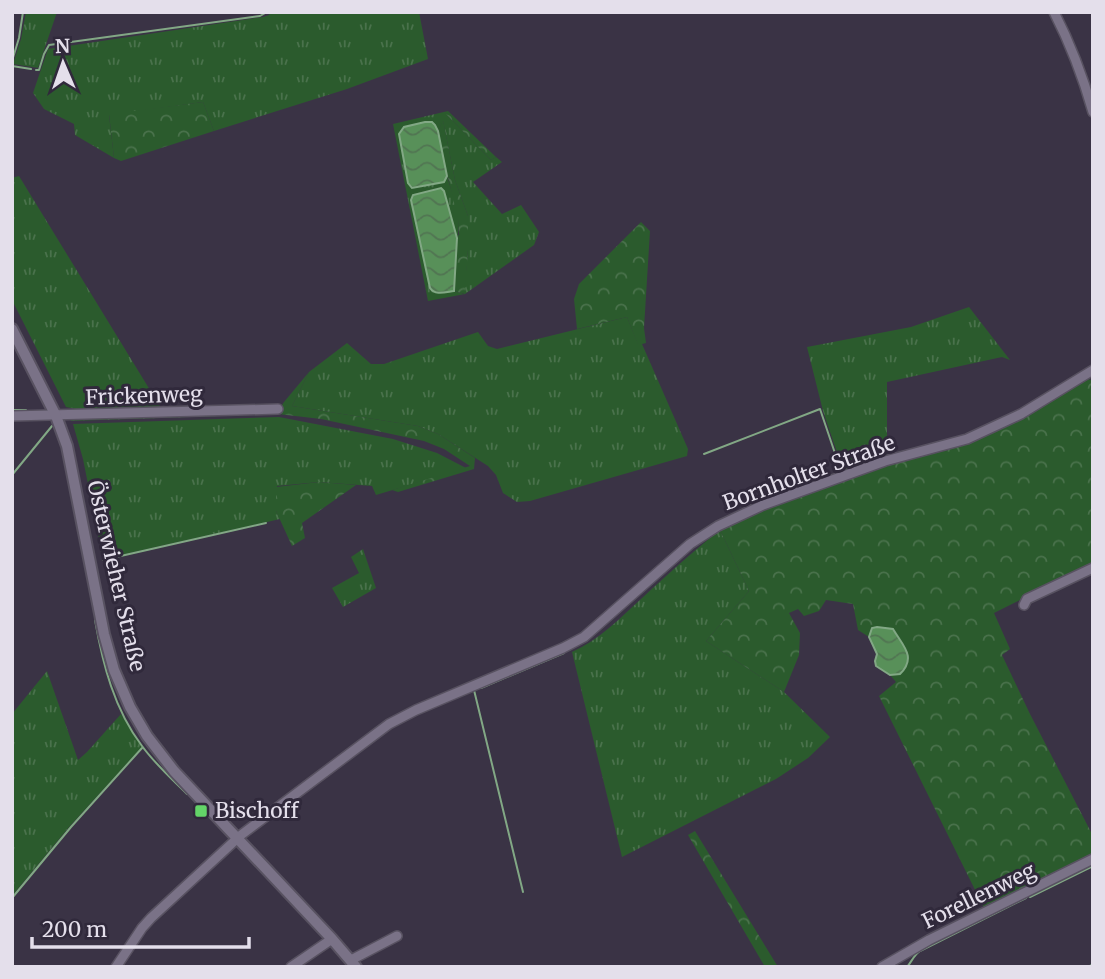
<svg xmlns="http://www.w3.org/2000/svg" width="1105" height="979" font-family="Merriweather,serif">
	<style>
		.grass { fill: url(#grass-tufts); fill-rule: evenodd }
		.forest { fill: url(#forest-crowns) }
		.water { fill: url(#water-waves); stroke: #82a885; stroke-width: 2 }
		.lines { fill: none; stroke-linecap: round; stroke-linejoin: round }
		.stream { stroke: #82a885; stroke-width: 2 }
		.minor-casing { stroke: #585261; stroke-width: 12 }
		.tertiary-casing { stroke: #585261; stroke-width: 14 }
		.minor { stroke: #7a7287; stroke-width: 9 }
		.tertiary { stroke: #7a7287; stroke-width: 10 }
		.poi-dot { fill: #63d468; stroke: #30293b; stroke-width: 2.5 }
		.labels { text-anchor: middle; stroke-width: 6; stroke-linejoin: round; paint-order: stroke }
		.street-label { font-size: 21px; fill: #e4dfeb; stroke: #30293b }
		.poi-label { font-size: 21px; fill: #e4dfeb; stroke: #30293b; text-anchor: start }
	</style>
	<defs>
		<pattern id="grass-tufts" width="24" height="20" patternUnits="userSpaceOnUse" patternTransform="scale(1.75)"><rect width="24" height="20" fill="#2b5b2d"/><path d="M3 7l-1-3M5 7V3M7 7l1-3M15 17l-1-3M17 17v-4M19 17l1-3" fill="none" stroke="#4a724c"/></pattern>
		<pattern id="forest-crowns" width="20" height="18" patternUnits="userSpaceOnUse" patternTransform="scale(1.75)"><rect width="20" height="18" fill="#2b5b2d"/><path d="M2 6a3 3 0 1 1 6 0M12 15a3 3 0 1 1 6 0" fill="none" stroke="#4a724c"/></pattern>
		<pattern id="water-waves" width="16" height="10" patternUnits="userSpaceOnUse" patternTransform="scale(1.75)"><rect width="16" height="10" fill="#589059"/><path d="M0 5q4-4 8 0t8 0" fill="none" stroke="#517552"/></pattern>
	</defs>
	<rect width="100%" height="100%" fill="#3a3345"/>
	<path class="grass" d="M 26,12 L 57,12 L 38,68 L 13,64 L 21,39 Z
		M 270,12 L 419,12 L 428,59 L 347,89 L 214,131 L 203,102 L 109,115 L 114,158 L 75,135 L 74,124 L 44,109 L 33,93 L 48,49 L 263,17 L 269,15 Z
		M 448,111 L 447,115 L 491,160 L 496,157 L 502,162 L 473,182 L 502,214 L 521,205 L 539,232 L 534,245 L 465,294 L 428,301 L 393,124 ZM 443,121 L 455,180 L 468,216 L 468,250 L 464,294 L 454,291 L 438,293 L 413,195 L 441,188 L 444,191 L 457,238 C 463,219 452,194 447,176 L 444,182 L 404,127 L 432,122 L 435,125 L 438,131 Z
		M 19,176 L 161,408 L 76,409 L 66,407 L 12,300 L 12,178 Z
		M 969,307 L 1010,360 L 1002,357 L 887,382 L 887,454 L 843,470 L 823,411 L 807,347 L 911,327 Z
		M 627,317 L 638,344 L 642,344 L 688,449 L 687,456 L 530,501 L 517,502 L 503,493 L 496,475 L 488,466 L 438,434 L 418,426 L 292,406 L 309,372 L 347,343 L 371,364 L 384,364 L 478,332 L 488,346 L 497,349 Z
		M 279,417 L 393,439 L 437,453 L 466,468 L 376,495 L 372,486 L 319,482 L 277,486 L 276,511 L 280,519 L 103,559 L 83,459 L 73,424 Z
		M 720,530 L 749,591 L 706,641 L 784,692 L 830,737 L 808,758 L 776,779 L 622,857 L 572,652 C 599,640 619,619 641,599 C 667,575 692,552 720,530 Z
		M 363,549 L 376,588 L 343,607 L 332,588 L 359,573 L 351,557 Z
		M 47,671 L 78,760 L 87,752 L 121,714 L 142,747 L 70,826 L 12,896 L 12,796 L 14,793 L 12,778 L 12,714 Z"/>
	<path class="forest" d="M 203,102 L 214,131 L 121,161 L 114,158 L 109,114 Z
		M 448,111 L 496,157 L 491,160 L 446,114 Z
		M 443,120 L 455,180 L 468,216 L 468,250 L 465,294 L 454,291 L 457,238 L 459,234 L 458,219 L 438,136 L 438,131 Z
		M 641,222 L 650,231 L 644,328 L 646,343 L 638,345 L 627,317 L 577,329 L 574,299 L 579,284 Z
		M 309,372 L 292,406 L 418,426 L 438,434 L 475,458 L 474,469 L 398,492 L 392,490 L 470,466 L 444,449 L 424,441 L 321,419 L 278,414 L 71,421 L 69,417 L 278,411 L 284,402 Z
		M 1088,379 L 1093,381 L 1093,564 L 994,613 L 1010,649 L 1002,655 L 1030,714 L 1093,836 L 1093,854 L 984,908 L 879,696 L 896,682 L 890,675 L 895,675 L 906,650 L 893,629 L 872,628 L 869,637 L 858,630 L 853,604 L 826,600 L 819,611 L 804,616 L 798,609 L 789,613 L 800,633 L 799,655 L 784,692 L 706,641 L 749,591 L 720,530 L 748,515 L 885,465 L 968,444 L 1024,417 Z
		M 319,482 L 356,485 L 302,523 L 305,538 L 292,546 L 276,511 L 276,487 Z
		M 695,831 L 778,967 L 765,967 L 688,835 Z"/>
	<path class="water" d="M 425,122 L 432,122 L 435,125 L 438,131 L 447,176 L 444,182 L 412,188 L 408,183 L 399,134 L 404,127 Z
		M 441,188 L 444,191 L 457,238 L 454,291 C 446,292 435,296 430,288 L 411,200 L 413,195 Z
		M 877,627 L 893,629 C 903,646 917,657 900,674 L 890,675 L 876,666 L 875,661 L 877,654 L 869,637 L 872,628 Z"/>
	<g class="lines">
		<path class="stream" d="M 12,61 L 19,38 L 23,12
			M 12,66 L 31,69
			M 36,70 L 39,70 L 44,54 L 49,45 L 260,16 L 267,12
			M 12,410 L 26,410
			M 704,454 L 820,409 L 841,471
			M 12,475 L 52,426
			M 103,560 L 266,523
			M 95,620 C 103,665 114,709 142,746 C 155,764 172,779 187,794
			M 481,688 L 564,653
			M 474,690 L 523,892
			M 1030,897 L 1093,866
			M 12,898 L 71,827 L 142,748
			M 907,967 C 912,961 914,955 920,951 L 1026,898
			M 1088,967 L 1093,964"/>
		<g class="minor-casing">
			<path id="minor" d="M 1054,12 C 1071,45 1083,77 1093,112
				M 12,416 L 278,409
				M 1024,605 L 1027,599 L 1093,568
				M 351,960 L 397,936
				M 116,967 L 142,928 L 151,918 L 241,835 L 389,724 L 416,710 L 563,648 L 584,637 L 690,544 L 718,526 L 763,505 L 885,461 L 967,439 L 1021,414 L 1093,370
				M 291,967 L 332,939
				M 882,967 L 929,940 L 1093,859"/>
		</g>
		<g class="tertiary-casing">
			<path id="tertiary" d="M 12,329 L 56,416 L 67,446 L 104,634 L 114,670 L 130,707 L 147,736 L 174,771 L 332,939 L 356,967"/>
		</g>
		<use href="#minor" class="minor"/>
		<use href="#tertiary" class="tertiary"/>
	</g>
	<rect class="poi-dot" x="194" y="804" width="14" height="14" rx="3.5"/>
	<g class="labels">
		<g class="street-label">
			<text transform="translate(144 396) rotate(-2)" y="7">Frickenweg</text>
			<text transform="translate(809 473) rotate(-20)" y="7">Bornholter Straße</text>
			<text transform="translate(116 576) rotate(77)" y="7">Österwieher Straße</text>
			<text transform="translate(979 896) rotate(-26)" y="7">Forellenweg</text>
		</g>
		<g class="poi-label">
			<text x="215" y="818">Bischoff</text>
		</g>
	</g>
	<rect width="1105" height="979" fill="none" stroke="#e4dfeb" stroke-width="28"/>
	<g transform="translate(63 63) rotate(358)" stroke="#30293b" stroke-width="5" paint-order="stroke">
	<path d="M0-5L12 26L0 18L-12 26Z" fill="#e4dfeb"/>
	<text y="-10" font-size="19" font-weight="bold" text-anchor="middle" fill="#e4dfeb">N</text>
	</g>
	<path d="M32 937v10h217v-10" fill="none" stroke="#e4dfeb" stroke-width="3.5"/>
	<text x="42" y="937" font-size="21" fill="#e4dfeb" stroke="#30293b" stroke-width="5" paint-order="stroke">200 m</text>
</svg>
